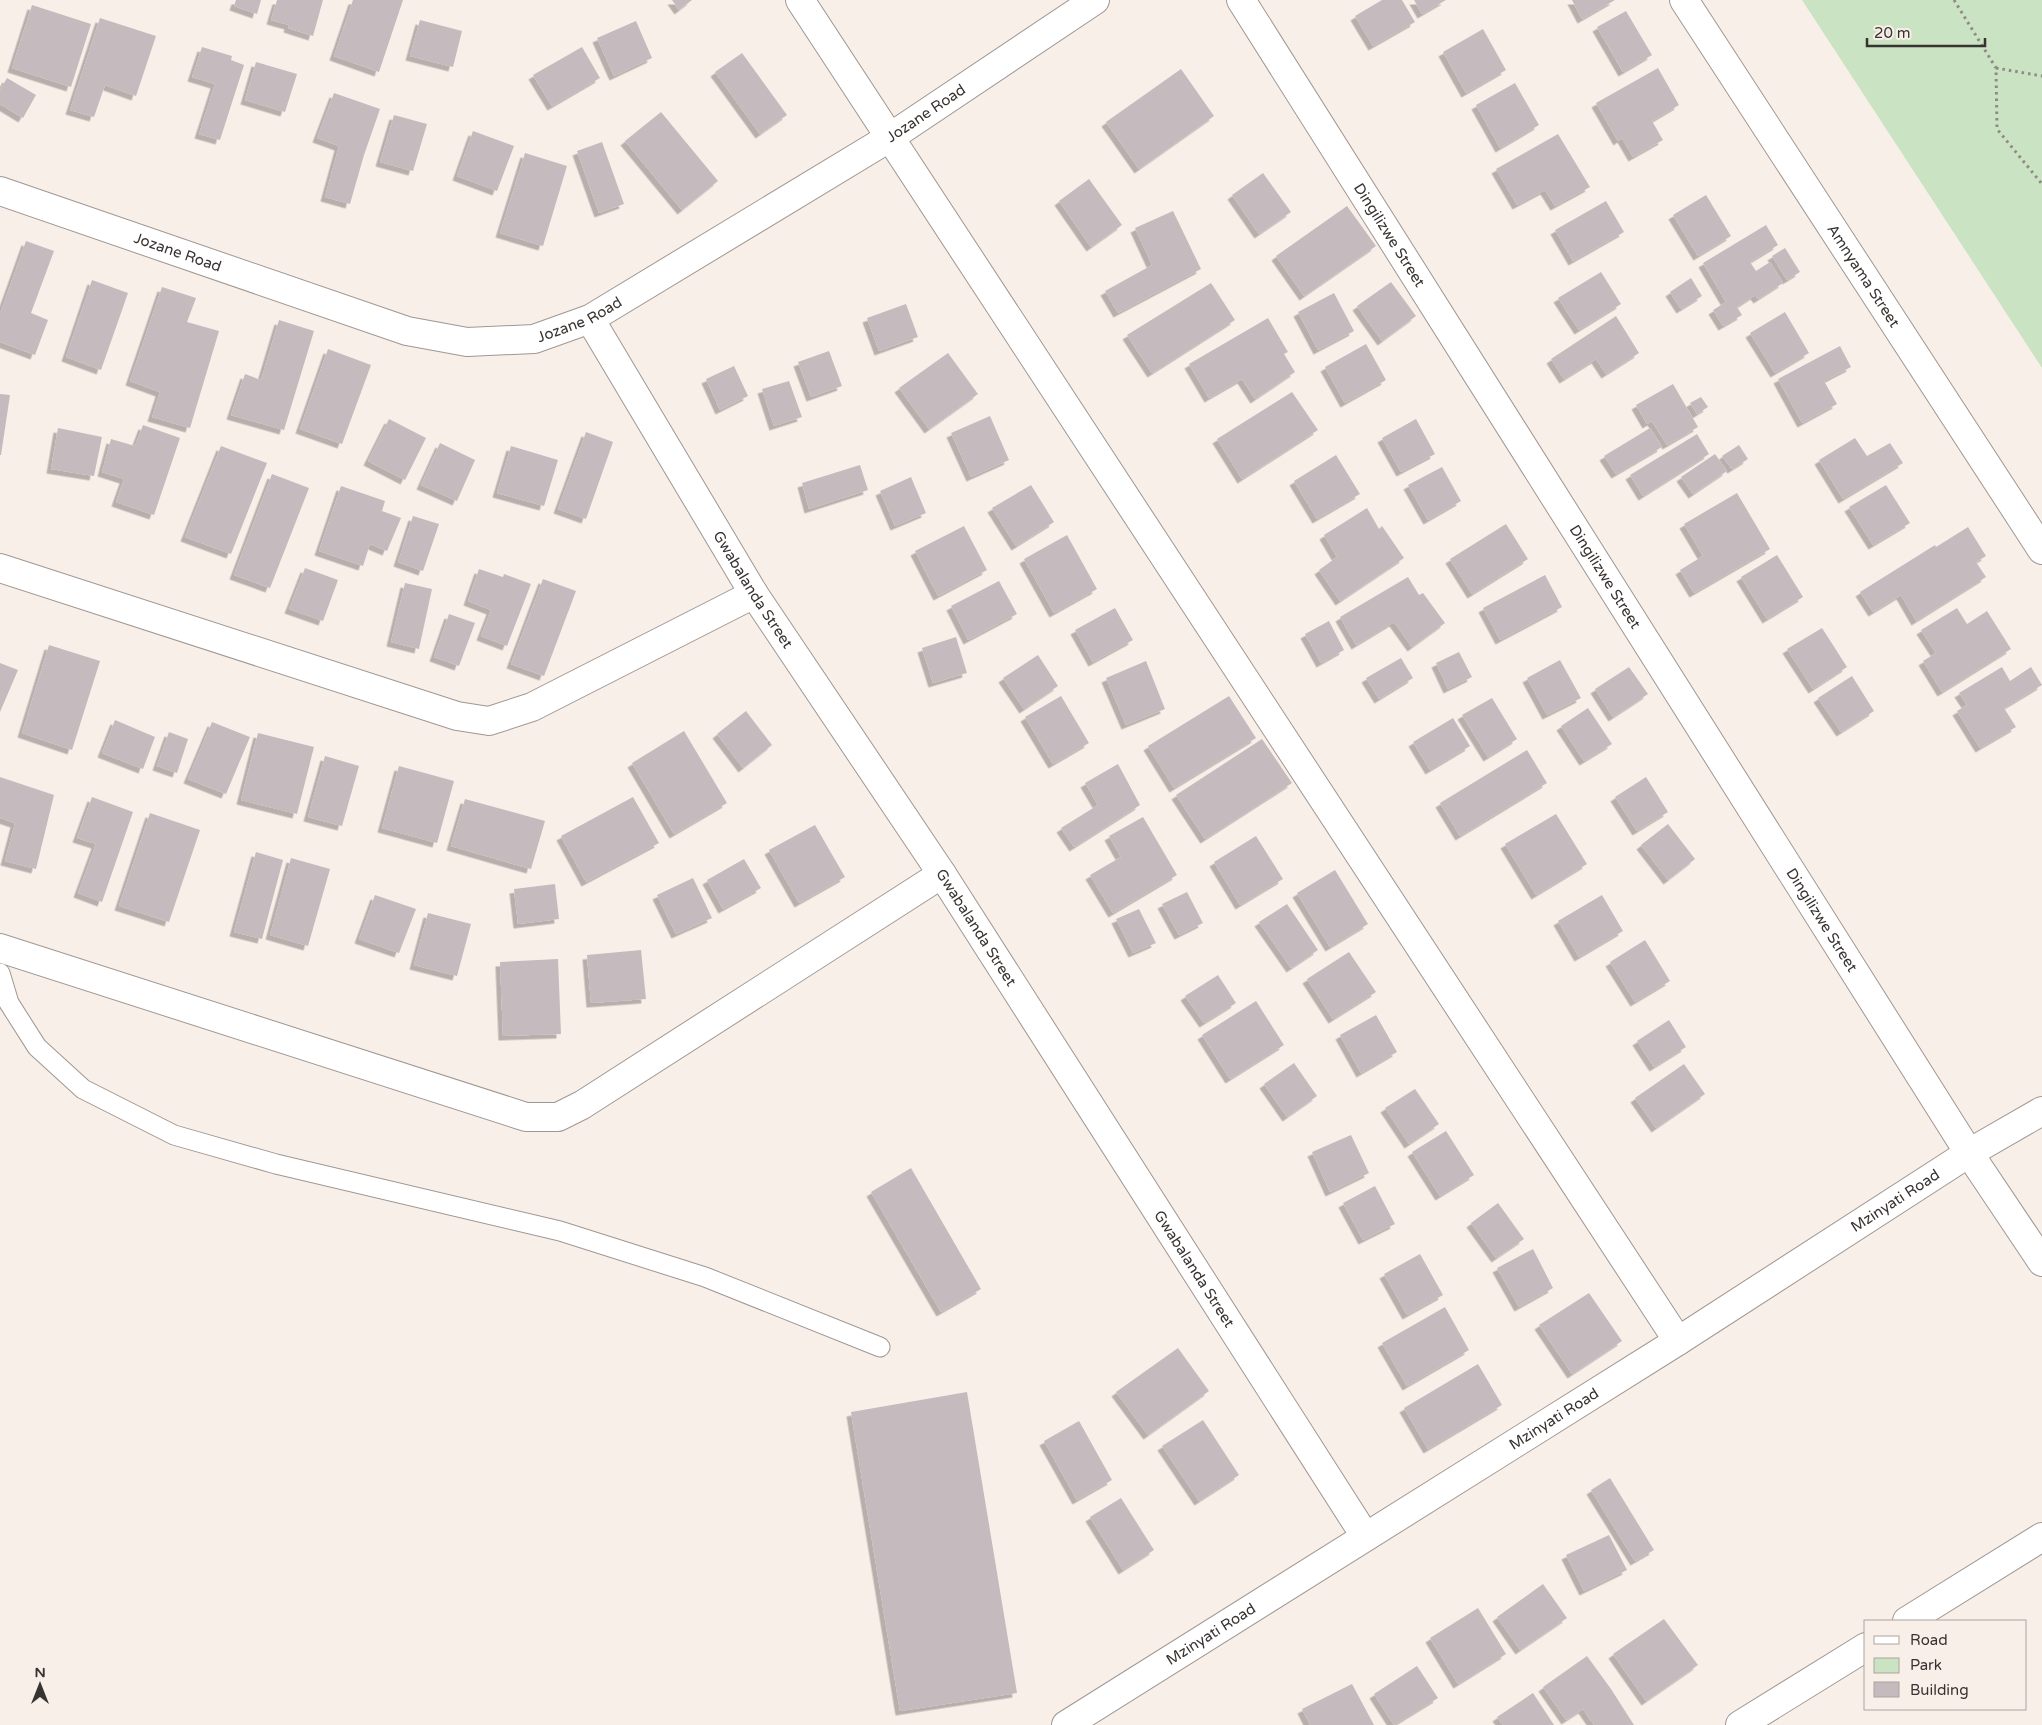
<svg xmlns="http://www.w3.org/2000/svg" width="2042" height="1725" viewBox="0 0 2042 1725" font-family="'Varela Round',sans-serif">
<defs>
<filter id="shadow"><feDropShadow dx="-4.5" dy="4.5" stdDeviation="0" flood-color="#0004"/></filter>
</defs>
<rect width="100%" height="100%" fill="#f9efe9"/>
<polygon fill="#cae3c2" points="1802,0 2042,0 2042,368"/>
<g fill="#c5bbbf" filter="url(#shadow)">
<polygon points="236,0 261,0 257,14 234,6"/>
<polygon points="277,0 323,0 313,36 288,28 289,25 271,20"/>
<polygon points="353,0 403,0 379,72 334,56"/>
<polygon points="672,0 692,0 679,10"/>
<polygon points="1382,0 1402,0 1415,22 1373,46 1355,16"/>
<polygon points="1414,0 1446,0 1422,14"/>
<polygon points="1572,0 1615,0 1582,19"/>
<polygon points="32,5 91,24 71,87 12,68"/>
<polygon points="1626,11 1652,55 1623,72 1597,27"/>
<polygon points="100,18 156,36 136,96 105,85 94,117 70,110"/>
<polygon points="420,20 462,31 453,67 410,56"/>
<polygon points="636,21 652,58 614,76 597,38"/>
<polygon points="1483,29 1506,70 1466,93 1443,52"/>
<polygon points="202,47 232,56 231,60 244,65 220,140 199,134 215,84 192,77"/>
<polygon points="582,47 600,78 552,106 533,75"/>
<polygon points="742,53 787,115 760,134 715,72"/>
<polygon points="256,62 297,74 285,112 245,100"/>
<polygon points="1658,68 1679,105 1652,121 1663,140 1633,157 1622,138 1618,141 1596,103"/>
<polygon points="1181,69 1214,116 1139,169 1106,122"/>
<polygon points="7,78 36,95 23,118 0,104 0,90"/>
<polygon points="1515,83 1539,125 1500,148 1476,105"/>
<polygon points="334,93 380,109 364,155 350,204 325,197 339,146 317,138"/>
<polygon points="661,112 718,181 682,210 625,141"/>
<polygon points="394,115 427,124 413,171 380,162"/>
<polygon points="473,131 514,146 497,191 457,176"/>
<polygon points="1558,134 1590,187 1555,206 1545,190 1517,205 1496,169"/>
<polygon points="602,142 624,204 599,213 577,151"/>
<polygon points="525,153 567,166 543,246 500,233"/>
<polygon points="1263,173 1291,212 1259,234 1232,195"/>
<polygon points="1089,179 1122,225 1091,247 1059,201"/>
<polygon points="1706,195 1731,236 1698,256 1673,215"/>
<polygon points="1606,201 1624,232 1573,261 1555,230"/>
<polygon points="1347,206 1376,246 1304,296 1276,256"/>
<polygon points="1173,211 1201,269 1118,313 1105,291 1152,265 1135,228"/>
<polygon points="1766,225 1778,245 1750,262 1756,271 1770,262 1783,283 1758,299 1755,295 1737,307 1742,315 1723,326 1713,310 1726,302 1703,263"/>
<polygon points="26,241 54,251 31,313 48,320 35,355 0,342 0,314"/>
<polygon points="1785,248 1800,272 1787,280 1772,256"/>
<polygon points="1601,272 1621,304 1579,330 1558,298"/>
<polygon points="1691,278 1702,296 1681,309 1670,292"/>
<polygon points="92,280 128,293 101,370 66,357"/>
<polygon points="1391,282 1416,316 1382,341 1357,306"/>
<polygon points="1211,283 1235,320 1152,373 1127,335"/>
<polygon points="162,287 196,298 187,322 219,331 190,428 152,417 160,392 130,381"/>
<polygon points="1334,293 1354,331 1318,350 1298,312"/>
<polygon points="906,304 918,337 879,351 867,318"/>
<polygon points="1785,312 1809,353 1775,373 1750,333"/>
<polygon points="1616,316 1639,353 1606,374 1596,359 1564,379 1551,359"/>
<polygon points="1268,318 1288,352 1284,354 1295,372 1255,399 1242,379 1209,398 1189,364"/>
<polygon points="279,320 314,331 284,430 231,415 245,374 261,380"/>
<polygon points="1366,344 1386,380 1345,403 1325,367"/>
<polygon points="1840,346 1851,367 1824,381 1837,404 1802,423 1778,379"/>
<polygon points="328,349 371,365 342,444 300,429"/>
<polygon points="829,351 842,386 811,397 798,362"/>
<polygon points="948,353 978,394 929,429 899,388"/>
<polygon points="734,366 748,396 720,410 706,379"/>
<polygon points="789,381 802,417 774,426 762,389"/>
<polygon points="1673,384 1698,427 1667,445 1652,421 1647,424 1636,405"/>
<polygon points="1292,392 1318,430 1242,479 1217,439"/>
<polygon points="0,394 10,395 1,455 0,455"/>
<polygon points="1701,397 1708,407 1697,414 1690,403"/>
<polygon points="990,416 1009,460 971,477 951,433"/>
<polygon points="389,419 426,438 405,480 368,461"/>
<polygon points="1416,419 1435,454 1401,472 1382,438"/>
<polygon points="143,425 180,438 154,515 116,502 124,479 102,472 111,439 135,446"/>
<polygon points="58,428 102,437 94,476 51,469"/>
<polygon points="1650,428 1662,447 1616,474 1604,456"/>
<polygon points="586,432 613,442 586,519 558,509"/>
<polygon points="1697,434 1709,454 1643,496 1630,475"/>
<polygon points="1855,438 1867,456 1890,443 1903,463 1843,499 1819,460"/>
<polygon points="440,443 475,460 457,501 421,485"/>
<polygon points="1739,445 1748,459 1732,469 1722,456"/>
<polygon points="221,446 267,463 231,554 185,537"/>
<polygon points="511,446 558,460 544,506 497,493"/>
<polygon points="1715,454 1727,471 1693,494 1681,477"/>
<polygon points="1336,455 1360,494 1317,519 1294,481"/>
<polygon points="860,465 868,490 809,509 802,483"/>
<polygon points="1442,467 1461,501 1428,520 1408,485"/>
<polygon points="272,474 309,488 270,588 234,575"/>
<polygon points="911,477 926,513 895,526 880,491"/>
<polygon points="1031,485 1054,522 1016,546 992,508"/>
<polygon points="1886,485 1910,523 1873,545 1849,507"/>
<polygon points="341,486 385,501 382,511 401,518 387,551 370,544 363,566 319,551"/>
<polygon points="1737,493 1770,549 1694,593 1680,570 1703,556 1684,524"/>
<polygon points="1367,508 1379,529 1382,526 1404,558 1340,601 1319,570 1337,557 1324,535"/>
<polygon points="413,516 439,524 423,571 398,562"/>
<polygon points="1506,524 1528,559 1472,594 1450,559"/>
<polygon points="964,526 987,570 938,596 915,551"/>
<polygon points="1968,527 1986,556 1976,562 1986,577 1916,621 1901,595 1873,612 1860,592 1935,545 1936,547"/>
<polygon points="1067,535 1097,589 1054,613 1024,559"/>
<polygon points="1777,555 1803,597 1767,619 1741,577"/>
<polygon points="305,568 338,580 323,621 289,609"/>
<polygon points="479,569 503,577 504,574 531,584 507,646 481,636 491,610 468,601"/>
<polygon points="1545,575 1562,607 1500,640 1483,608"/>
<polygon points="1408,577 1419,595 1423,593 1445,623 1412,647 1394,622 1356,645 1340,617"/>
<polygon points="543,579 576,591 544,676 511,664"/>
<polygon points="999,581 1017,614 968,640 951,606"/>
<polygon points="405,583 432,589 419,649 391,642"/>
<polygon points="1115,608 1133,640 1093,662 1075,630"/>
<polygon points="1957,608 1967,624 1987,611 2011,649 1942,692 1923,661 1936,653 1921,630"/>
<polygon points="449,614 475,623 459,666 434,657"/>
<polygon points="1329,621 1344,650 1321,663 1305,634"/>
<polygon points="1822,628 1847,667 1813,689 1787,649"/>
<polygon points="956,637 967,673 933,683 922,648"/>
<polygon points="49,645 100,661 72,750 22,733"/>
<polygon points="1459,652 1472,677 1448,689 1436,663"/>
<polygon points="1038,655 1058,686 1024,709 1003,678"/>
<polygon points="1401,658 1413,678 1379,699 1366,678"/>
<polygon points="1560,660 1581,698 1547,715 1527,678"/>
<polygon points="1146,661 1165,709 1126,725 1106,678"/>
<polygon points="0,663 18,670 0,712"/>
<polygon points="1629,667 1648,694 1613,717 1595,689"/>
<polygon points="2002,667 2010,681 2031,667 2042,685 2004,708 2016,727 1980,748 1957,711 1967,705 1959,693"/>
<polygon points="1852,676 1874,711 1841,732 1818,698"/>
<polygon points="1061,696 1089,743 1053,764 1025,717"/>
<polygon points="1229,696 1256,738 1174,788 1148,746"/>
<polygon points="1492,698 1517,739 1488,757 1462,715"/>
<polygon points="1588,708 1612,744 1584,761 1561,726"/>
<polygon points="746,711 772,745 743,768 717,734"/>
<polygon points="1453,718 1470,746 1430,770 1413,742"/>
<polygon points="115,720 155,737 143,769 102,753"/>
<polygon points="212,722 250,737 226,794 188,779"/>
<polygon points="684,731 727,803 674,834 632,763"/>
<polygon points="169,732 188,739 177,773 157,766"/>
<polygon points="258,733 314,747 297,814 241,800"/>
<polygon points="1262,739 1292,783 1205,839 1176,795"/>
<polygon points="1527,750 1547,783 1460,836 1440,803"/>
<polygon points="325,756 359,766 342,826 308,817"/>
<polygon points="1118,764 1140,805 1074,847 1061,828 1098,805 1085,783"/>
<polygon points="399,766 454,781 437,843 382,828"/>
<polygon points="0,777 54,795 36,869 5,861 15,823 0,818"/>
<polygon points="1646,777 1668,812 1637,831 1615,797"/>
<polygon points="92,797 133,812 102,902 78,893 96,844 77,838"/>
<polygon points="633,797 659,843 586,882 561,836"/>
<polygon points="465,799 545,821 531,869 451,846"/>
<polygon points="150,813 200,830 169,922 119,906"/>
<polygon points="1556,814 1587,864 1536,895 1505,844"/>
<polygon points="1143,817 1177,875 1113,913 1090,875 1121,857 1109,836"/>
<polygon points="1668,824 1695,859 1668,880 1641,845"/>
<polygon points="815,825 845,877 799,903 769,850"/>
<polygon points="1256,836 1283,879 1240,905 1214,862"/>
<polygon points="256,852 283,860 262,939 234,932"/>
<polygon points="291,858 330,869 308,946 270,935"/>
<polygon points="744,859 761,888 723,909 707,880"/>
<polygon points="1335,870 1368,924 1330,947 1297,893"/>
<polygon points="693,878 712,918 676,934 657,895"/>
<polygon points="555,884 559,919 518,924 514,889"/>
<polygon points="1187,892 1203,923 1179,935 1162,904"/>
<polygon points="375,895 416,909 399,953 359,939"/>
<polygon points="1602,895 1623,931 1579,957 1558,921"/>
<polygon points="1287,904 1318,950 1291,968 1259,922"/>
<polygon points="1139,909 1156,943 1133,953 1116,919"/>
<polygon points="428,913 471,924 457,976 414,965"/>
<polygon points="1645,940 1670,981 1635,1002 1610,962"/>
<polygon points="641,950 646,999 591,1003 587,955"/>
<polygon points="1349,952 1376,992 1333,1019 1307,979"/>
<polygon points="558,959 561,1034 503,1036 500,962"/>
<polygon points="1218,975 1236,1003 1204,1023 1185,996"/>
<polygon points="1256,1001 1284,1045 1230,1079 1202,1035"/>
<polygon points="1376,1015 1397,1052 1361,1073 1340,1035"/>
<polygon points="1669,1020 1686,1047 1654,1067 1637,1041"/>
<polygon points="1294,1063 1317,1096 1287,1117 1264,1084"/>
<polygon points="1684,1064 1705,1094 1656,1128 1635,1098"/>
<polygon points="1415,1089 1439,1124 1409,1144 1385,1108"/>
<polygon points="1446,1131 1474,1175 1440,1196 1412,1152"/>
<polygon points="1351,1135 1369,1173 1330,1192 1312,1152"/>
<polygon points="911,1168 981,1289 941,1312 871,1192"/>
<polygon points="1375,1186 1395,1224 1363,1240 1343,1203"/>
<polygon points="1498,1203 1524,1239 1496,1258 1471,1223"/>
<polygon points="1533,1249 1553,1288 1519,1307 1497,1268"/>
<polygon points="1420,1254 1443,1295 1407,1315 1384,1274"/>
<polygon points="1589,1293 1622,1341 1572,1374 1539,1325"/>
<polygon points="1445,1307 1469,1350 1407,1386 1382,1343"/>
<polygon points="1178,1348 1209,1391 1148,1435 1116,1392"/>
<polygon points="1478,1364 1502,1405 1428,1449 1404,1408"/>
<polygon points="967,1392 1017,1693 900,1711 851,1412"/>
<polygon points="1203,1420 1239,1475 1199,1501 1162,1446"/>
<polygon points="1079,1421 1112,1480 1077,1500 1044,1441"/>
<polygon points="1610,1478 1654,1550 1635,1561 1591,1490"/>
<polygon points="1121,1498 1154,1550 1123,1570 1090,1517"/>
<polygon points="1609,1535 1627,1570 1584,1591 1566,1555"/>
<polygon points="1543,1584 1567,1618 1520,1650 1497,1617"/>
<polygon points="1478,1608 1506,1654 1458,1684 1430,1638"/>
<polygon points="1664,1619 1698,1665 1646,1701 1613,1654"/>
<polygon points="1587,1656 1611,1689 1634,1725 1594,1725 1583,1709 1566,1720 1543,1687"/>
<polygon points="1417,1666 1438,1698 1394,1725 1374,1694"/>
<polygon points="1352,1684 1374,1725 1310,1725 1302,1709"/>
<polygon points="1533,1693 1554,1725 1503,1725 1497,1717"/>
</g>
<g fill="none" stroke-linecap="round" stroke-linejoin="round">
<defs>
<polyline id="service" points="0,973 9,1003 37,1047 83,1089 174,1135 276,1164 560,1231 705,1277 880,1347"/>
<g id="minor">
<polyline points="800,0 1678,1341"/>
<path id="s1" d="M1241,0L1969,1153L2042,1262"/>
<path id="s2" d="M0,191L407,331L467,342L534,339L590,319L889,138L1095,0"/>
<path id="s3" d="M590,319L754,594L942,874L1365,1536"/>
<polyline points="0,568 457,716 489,721 532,707 754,594"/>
<polyline points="0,948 526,1117 558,1117 582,1105 942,874"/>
<polyline points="1907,1621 2042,1537"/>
<path id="s4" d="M1066,1725L1678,1341L1969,1153L2042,1111"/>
<polyline points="1740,1725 1866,1647"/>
</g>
<g id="tertiary">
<path id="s5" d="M1684,0L2042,550"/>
</g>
</defs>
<use href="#service" stroke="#a09792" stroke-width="21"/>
<use href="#minor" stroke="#a09792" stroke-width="30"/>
<use href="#tertiary" stroke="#a09792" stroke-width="30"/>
<g stroke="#908986" stroke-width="3" stroke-dasharray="2.5 4" stroke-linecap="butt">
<polyline points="1954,0 1996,68 1997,129 2042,184"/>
<polyline points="1996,68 2042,76"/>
</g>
<use href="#service" stroke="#fff" stroke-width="19"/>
<use href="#minor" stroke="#fff" stroke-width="28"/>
<use href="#tertiary" stroke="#fff" stroke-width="28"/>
</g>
<g text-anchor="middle" stroke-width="5" stroke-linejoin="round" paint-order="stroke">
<g font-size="15" fill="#373331" stroke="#f9efe9">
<text dy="5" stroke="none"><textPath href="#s2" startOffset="1012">Jozane Road</textPath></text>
<text dy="5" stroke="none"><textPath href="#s1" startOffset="278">Dingilizwe Street</textPath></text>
<text dy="5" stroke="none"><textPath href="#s2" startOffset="188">Jozane Road</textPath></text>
<text dy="5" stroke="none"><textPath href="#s5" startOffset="329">Amnyama Street</textPath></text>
<text dy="5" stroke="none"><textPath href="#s2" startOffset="608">Jozane Road</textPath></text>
<text dy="5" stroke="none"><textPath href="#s1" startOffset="682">Dingilizwe Street</textPath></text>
<text dy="5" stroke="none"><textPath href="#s3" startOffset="316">Gwabalanda Street</textPath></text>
<text dy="5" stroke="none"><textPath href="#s1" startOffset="1088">Dingilizwe Street</textPath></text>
<text dy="5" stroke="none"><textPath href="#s3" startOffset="721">Gwabalanda Street</textPath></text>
<text dy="5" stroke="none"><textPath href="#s4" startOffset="981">Mzinyati Road</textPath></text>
<text dy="5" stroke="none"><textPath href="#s3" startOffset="1126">Gwabalanda Street</textPath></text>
<text dy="5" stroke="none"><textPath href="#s4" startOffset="576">Mzinyati Road</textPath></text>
<text dy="5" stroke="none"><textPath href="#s4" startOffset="171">Mzinyati Road</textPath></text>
</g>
</g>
<rect x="1864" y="1620" width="162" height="90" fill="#f9efe9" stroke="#aba49f"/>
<rect x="1874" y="1636" width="25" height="8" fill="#ffffff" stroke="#aba49f"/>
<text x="1910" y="1645" font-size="15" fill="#373331">Road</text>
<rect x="1874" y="1658" width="25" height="15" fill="#cae3c2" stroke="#aba49f"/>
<text x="1910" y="1670" font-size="15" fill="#373331">Park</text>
<rect x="1874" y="1682" width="25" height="15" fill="#c5bbbf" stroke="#aba49f"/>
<text x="1910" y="1695" font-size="15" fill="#373331">Building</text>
<g transform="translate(40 1685)" stroke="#f9efe9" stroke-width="4" paint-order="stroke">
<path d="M0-4L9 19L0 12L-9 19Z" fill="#373331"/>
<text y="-8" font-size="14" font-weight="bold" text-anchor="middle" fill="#373331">N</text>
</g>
<path d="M1867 38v8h118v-8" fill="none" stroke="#373331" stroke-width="2.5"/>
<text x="1874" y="38" font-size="15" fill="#373331" stroke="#f9efe9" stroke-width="4" paint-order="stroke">20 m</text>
</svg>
